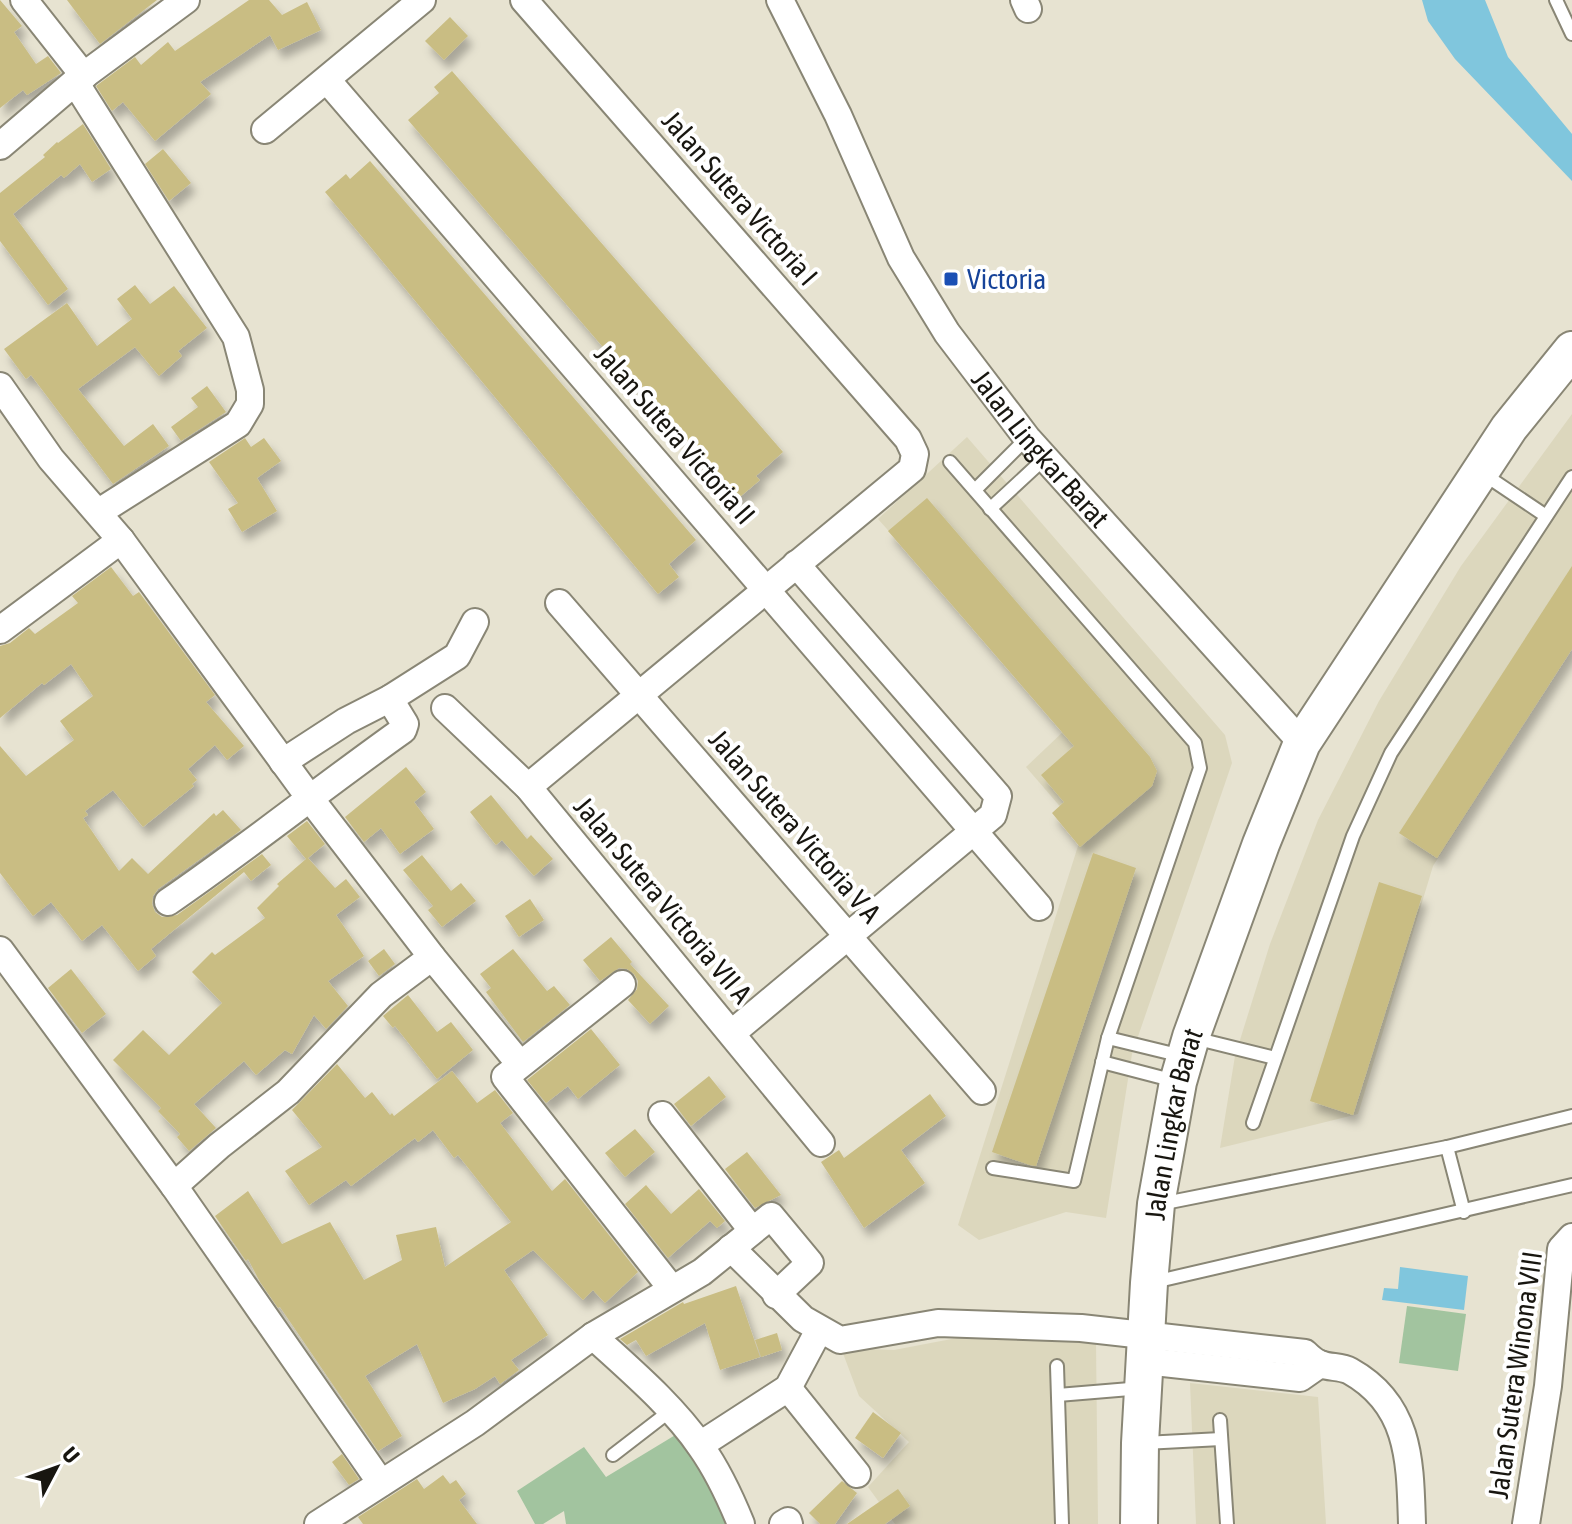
<svg xmlns="http://www.w3.org/2000/svg" width="1572" height="1524" viewBox="0 0 1572 1524" font-family="'Asap Condensed',sans-serif">
<defs>
<filter id="shadow"><feDropShadow dx="5" dy="9" stdDeviation="4" flood-color="#0004"/></filter>
</defs>
<rect width="100%" height="100%" fill="#e7e3d1"/>
<g fill="#dcd7bd">
<polygon points="1572,414 1572,649 1433,866 1358,1114 1220,1148 1235,1056 1270,944 1318,820 1379,701 1461,566"/>
<polygon points="967,437 1225,735 1232,763 1132,1054 1106,1218 1066,1212 979,1240 958,1225 1084,827 1076,825 1026,767 1066,729 878,519"/>
<polygon points="962,1337 1096,1343 1098,1524 895,1524 868,1487 909,1442 859,1396 841,1348 894,1350"/>
<polygon points="1190,1383 1318,1397 1326,1524 1196,1524"/>
</g>
<g fill="#a2c49f">
<polygon points="1407,1306 1466,1314 1458,1371 1399,1363"/>
<polygon points="677,1434 705,1469 727,1524 566,1524 564,1511 543,1524 535,1524 517,1491 584,1447 606,1477"/>
</g>
<g fill="#80c6dd">
<polygon points="1422,0 1485,0 1508,57 1572,134 1572,181 1455,59 1428,21"/>
<polygon points="1400,1267 1468,1276 1464,1310 1382,1300 1384,1288 1398,1289"/>
</g>
<g fill="#c9bd83" filter="url(#shadow)">
<polygon points="0,0 22,26 14,32 36,64 48,56 61,73 27,95 23,90 0,108"/>
<polygon points="67,0 157,0 100,44"/>
<polygon points="249,0 269,0 282,15 307,2 321,30 278,50 270,35 200,82 211,94 155,141 123,102 112,111 96,86 135,57 141,65 168,42 175,51"/>
<polygon points="450,17 468,36 444,60 425,41"/>
<polygon points="452,71 783,452 756,476 760,480 735,501 408,120 439,93 434,87"/>
<polygon points="83,124 111,169 92,182 80,164 64,178 61,175 13,214 68,289 48,305 0,241 0,193 45,157 43,155 57,142 58,143"/>
<polygon points="163,149 191,183 169,201 145,164"/>
<polygon points="370,161 696,540 669,564 679,577 658,594 325,192 346,174 350,179"/>
<polygon points="135,285 150,304 174,286 207,328 178,351 182,356 159,376 135,347 78,389 124,446 153,424 169,446 113,484 31,375 26,379 4,349 67,303 97,346 132,319 117,299"/>
<polygon points="207,386 226,412 181,441 171,427 198,407 191,398"/>
<polygon points="245,438 251,447 264,438 281,461 257,478 277,511 242,532 228,509 238,503 209,462"/>
<polygon points="927,498 1150,757 1157,771 1152,786 1080,847 1052,813 1064,802 1041,775 1074,746 888,531"/>
<polygon points="1572,566 1572,649 1437,858 1399,833"/>
<polygon points="111,567 133,596 139,592 215,695 206,702 244,746 227,760 215,745 188,769 197,780 192,784 194,786 143,827 113,790 85,811 88,815 83,818 119,871 132,858 148,874 214,813 216,816 223,810 241,830 158,889 153,896 152,904 155,912 162,917 177,915 262,854 271,865 251,881 244,872 151,949 156,956 138,971 102,925 82,941 51,902 33,916 0,873 0,746 26,776 74,740 60,721 93,696 71,664 44,685 42,683 0,718 0,646 10,643 29,628 35,634 78,603 72,596"/>
<polygon points="406,767 426,792 414,802 434,829 400,854 381,828 364,842 345,817"/>
<polygon points="491,795 527,839 531,835 553,859 534,876 502,840 496,845 470,812"/>
<polygon points="307,821 325,844 308,858 335,888 346,879 360,897 336,915 364,956 328,981 348,1006 326,1029 314,1015 292,1054 285,1050 256,1075 244,1061 194,1104 216,1128 189,1151 177,1137 180,1134 158,1111 161,1108 113,1060 143,1030 169,1055 222,1003 192,972 212,952 215,955 265,918 257,908 279,886 277,884 306,859 287,836"/>
<polygon points="1093,853 1136,868 1036,1166 1030,1165 992,1152"/>
<polygon points="422,855 451,891 461,883 476,901 442,927 428,910 433,906 403,870"/>
<polygon points="1379,882 1422,896 1353,1115 1310,1101"/>
<polygon points="530,899 544,920 519,937 505,916"/>
<polygon points="611,937 632,962 630,964 669,1006 650,1024 628,1000 637,989 638,981 634,974 627,969 619,968 600,981 583,960"/>
<polygon points="384,949 395,964 379,976 368,961"/>
<polygon points="513,949 547,991 554,986 570,1005 523,1042 486,992 491,988 480,974"/>
<polygon points="71,969 106,1014 82,1033 48,988"/>
<polygon points="408,995 437,1032 451,1022 473,1050 437,1079 395,1026 393,1028 383,1016"/>
<polygon points="591,1029 620,1065 578,1099 568,1086 546,1103 527,1080"/>
<polygon points="337,1064 365,1098 372,1092 390,1115 392,1113 394,1116 452,1071 477,1103 495,1090 513,1113 500,1123 552,1191 565,1179 638,1272 605,1303 593,1290 583,1300 533,1250 504,1270 548,1335 511,1360 519,1370 500,1384 495,1376 475,1389 443,1403 417,1344 365,1376 402,1436 378,1451 280,1307 278,1308 260,1282 248,1259 246,1261 215,1216 248,1191 282,1244 330,1222 364,1280 402,1260 396,1235 436,1227 445,1267 511,1222 458,1155 454,1158 433,1130 418,1142 415,1138 351,1186 346,1180 309,1205 285,1171 322,1147 292,1110"/>
<polygon points="709,1076 726,1097 691,1126 674,1104"/>
<polygon points="930,1094 946,1116 901,1150 925,1183 864,1228 821,1162 839,1150 844,1158"/>
<polygon points="635,1129 655,1152 625,1177 605,1153"/>
<polygon points="747,1152 781,1195 755,1208 725,1169"/>
<polygon points="646,1185 671,1214 699,1189 725,1221 717,1228 710,1221 668,1258 625,1204"/>
<polygon points="736,1286 760,1357 720,1370 705,1323 646,1356 636,1340 627,1345 620,1339 683,1302 684,1304"/>
<polygon points="777,1333 782,1350 761,1357 755,1340"/>
<polygon points="873,1412 901,1433 883,1458 855,1438"/>
<polygon points="342,1454 359,1479 349,1485 332,1462"/>
<polygon points="443,1475 450,1484 456,1480 466,1494 459,1500 477,1524 363,1524 358,1517 417,1479 424,1489"/>
<polygon points="842,1481 857,1493 835,1524 820,1524 809,1513"/>
<polygon points="898,1489 910,1506 885,1524 847,1524"/>
</g>
<g fill="none" stroke-linecap="round" stroke-linejoin="round">
<defs>
<g id="lane">
<polyline points="1556,0 1572,34"/>
<polyline points="950,462 1195,743 1200,768 1108,1038 1074,1181 993,1168"/>
<polyline points="1482,473 1546,516"/>
<polyline points="975,490 1027,438"/>
<polyline points="990,509 1045,458"/>
<polyline points="1108,1038 1182,1056"/>
<polyline points="1194,1038 1275,1058"/>
<polyline points="1102,1062 1175,1081"/>
<polyline points="1253,1123 1353,836 1391,753 1572,477"/>
<polyline points="1447,1147 1464,1212"/>
<polyline points="1160,1204 1447,1147 1572,1116"/>
<polyline points="1154,1282 1572,1185"/>
<polyline points="1057,1366 1062,1524"/>
<polyline points="1058,1395 1142,1388"/>
<polyline points="1220,1420 1227,1524"/>
<polyline points="1144,1443 1221,1439"/>
<polyline points="613,1455 670,1411"/>
</g>
<g id="street">
<polyline points="24,0 84,76"/>
<polyline points="524,0 908,439 915,454 912,469 528,787"/>
<path id="s1" d="M780,0L838,115L901,258L947,333L1027,438L1302,743"/>
<polyline points="1024,0 1028,9"/>
<polyline points="327,80 1039,907"/>
<polyline points="75,82 236,337 250,390 250,404 238,424 99,512"/>
<polyline points="265,130 422,0"/>
<polyline points="0,146 75,82 186,0"/>
<polyline points="0,386 51,459 121,540 309,797 432,957 519,1063"/>
<polyline points="559,603 982,1091"/>
<polyline points="0,630 121,540"/>
<polyline points="445,708 528,787 821,1143"/>
<polyline points="283,762 346,721 391,698"/>
<path d="M168,902C248,847 324,786 403,730L405,724L391,701V698L457,656L475,622"/>
<polyline points="0,950 174,1186 381,1483"/>
<polyline points="622,984 505,1077 672,1289"/>
<polyline points="732,1033 993,815 998,796 796,564"/>
<polyline points="662,1115 752,1230"/>
<polyline points="174,1186 219,1146 288,1092 381,995 432,957"/>
<path d="M731,1248L803,1319L840,1340L938,1323L1081,1328L1305,1353C1309,1357 1315,1362 1320,1364C1330,1368 1341,1366 1350,1371C1411,1405 1410,1463 1412,1524"/>
<path d="M593,1336C630,1370 672,1405 701,1447C718,1471 730,1497 741,1524"/>
<polyline points="1145,1361 1300,1378 1320,1364"/>
<polyline points="788,1388 857,1474"/>
<polyline points="700,1445 788,1388 819,1330"/>
<polyline points="318,1524 475,1423 593,1336 702,1272 771,1216 810,1263 776,1295"/>
<polyline points="783,1524 788,1521 789,1524"/>
<polyline points="1526,1524 1548,1386 1561,1249 1572,1237"/>
</g>
<g id="secondary">
<path id="s2" d="M1139,1524L1140,1443L1149,1283L1156,1204L1178,1082L1191,1037L1261,844L1302,743L1509,428L1572,350"/>
</g>
</defs>
<use href="#lane" stroke="#898675" stroke-width="16"/>
<use href="#street" stroke="#898675" stroke-width="30"/>
<use href="#secondary" stroke="#898675" stroke-width="40"/>
<use href="#lane" stroke="#fff" stroke-width="12"/>
<use href="#street" stroke="#fff" stroke-width="26"/>
<use href="#secondary" stroke="#fff" stroke-width="36"/>
</g>
<rect fill="#1a4fb4" stroke="#fff" stroke-width="3" x="943" y="271" width="16" height="16" rx="4"/>
<g text-anchor="middle" stroke-width="8" stroke-linejoin="round" paint-order="stroke">
<g font-size="28" fill="#181610" stroke="#fff">
<text transform="translate(740 198) rotate(49)" y="10">Jalan Sutera Victoria I</text>
<text transform="translate(675 434) rotate(49)" y="10">Jalan Sutera Victoria II</text>
<text dy="10" stroke="none"><textPath href="#s1" startOffset="522">Jalan Lingkar Barat</textPath></text>
<text transform="translate(795 826) rotate(49)" y="10">Jalan Sutera Victoria V A</text>
<text transform="translate(663 900) rotate(50)" y="10">Jalan Sutera Victoria VII A</text>
<text dy="10" stroke="none"><textPath href="#s2" startOffset="402">Jalan Lingkar Barat</textPath></text>
<text transform="translate(1515 1375) rotate(-82)" y="10">Jalan Sutera Winona VIII</text>
</g>
<g font-size="28" fill="#164399" stroke="#fff" text-anchor="start">
<text x="967" y="289">Victoria</text>
</g>
</g>
<g transform="translate(56 1468) rotate(49)" stroke="#ffffff" stroke-width="6" paint-order="stroke">
<path d="M0-6L14 30L0 20L-14 30Z" fill="#181610"/>
<text y="-12" font-size="22" font-weight="bold" text-anchor="middle" fill="#181610">U</text>
</g>
</svg>
